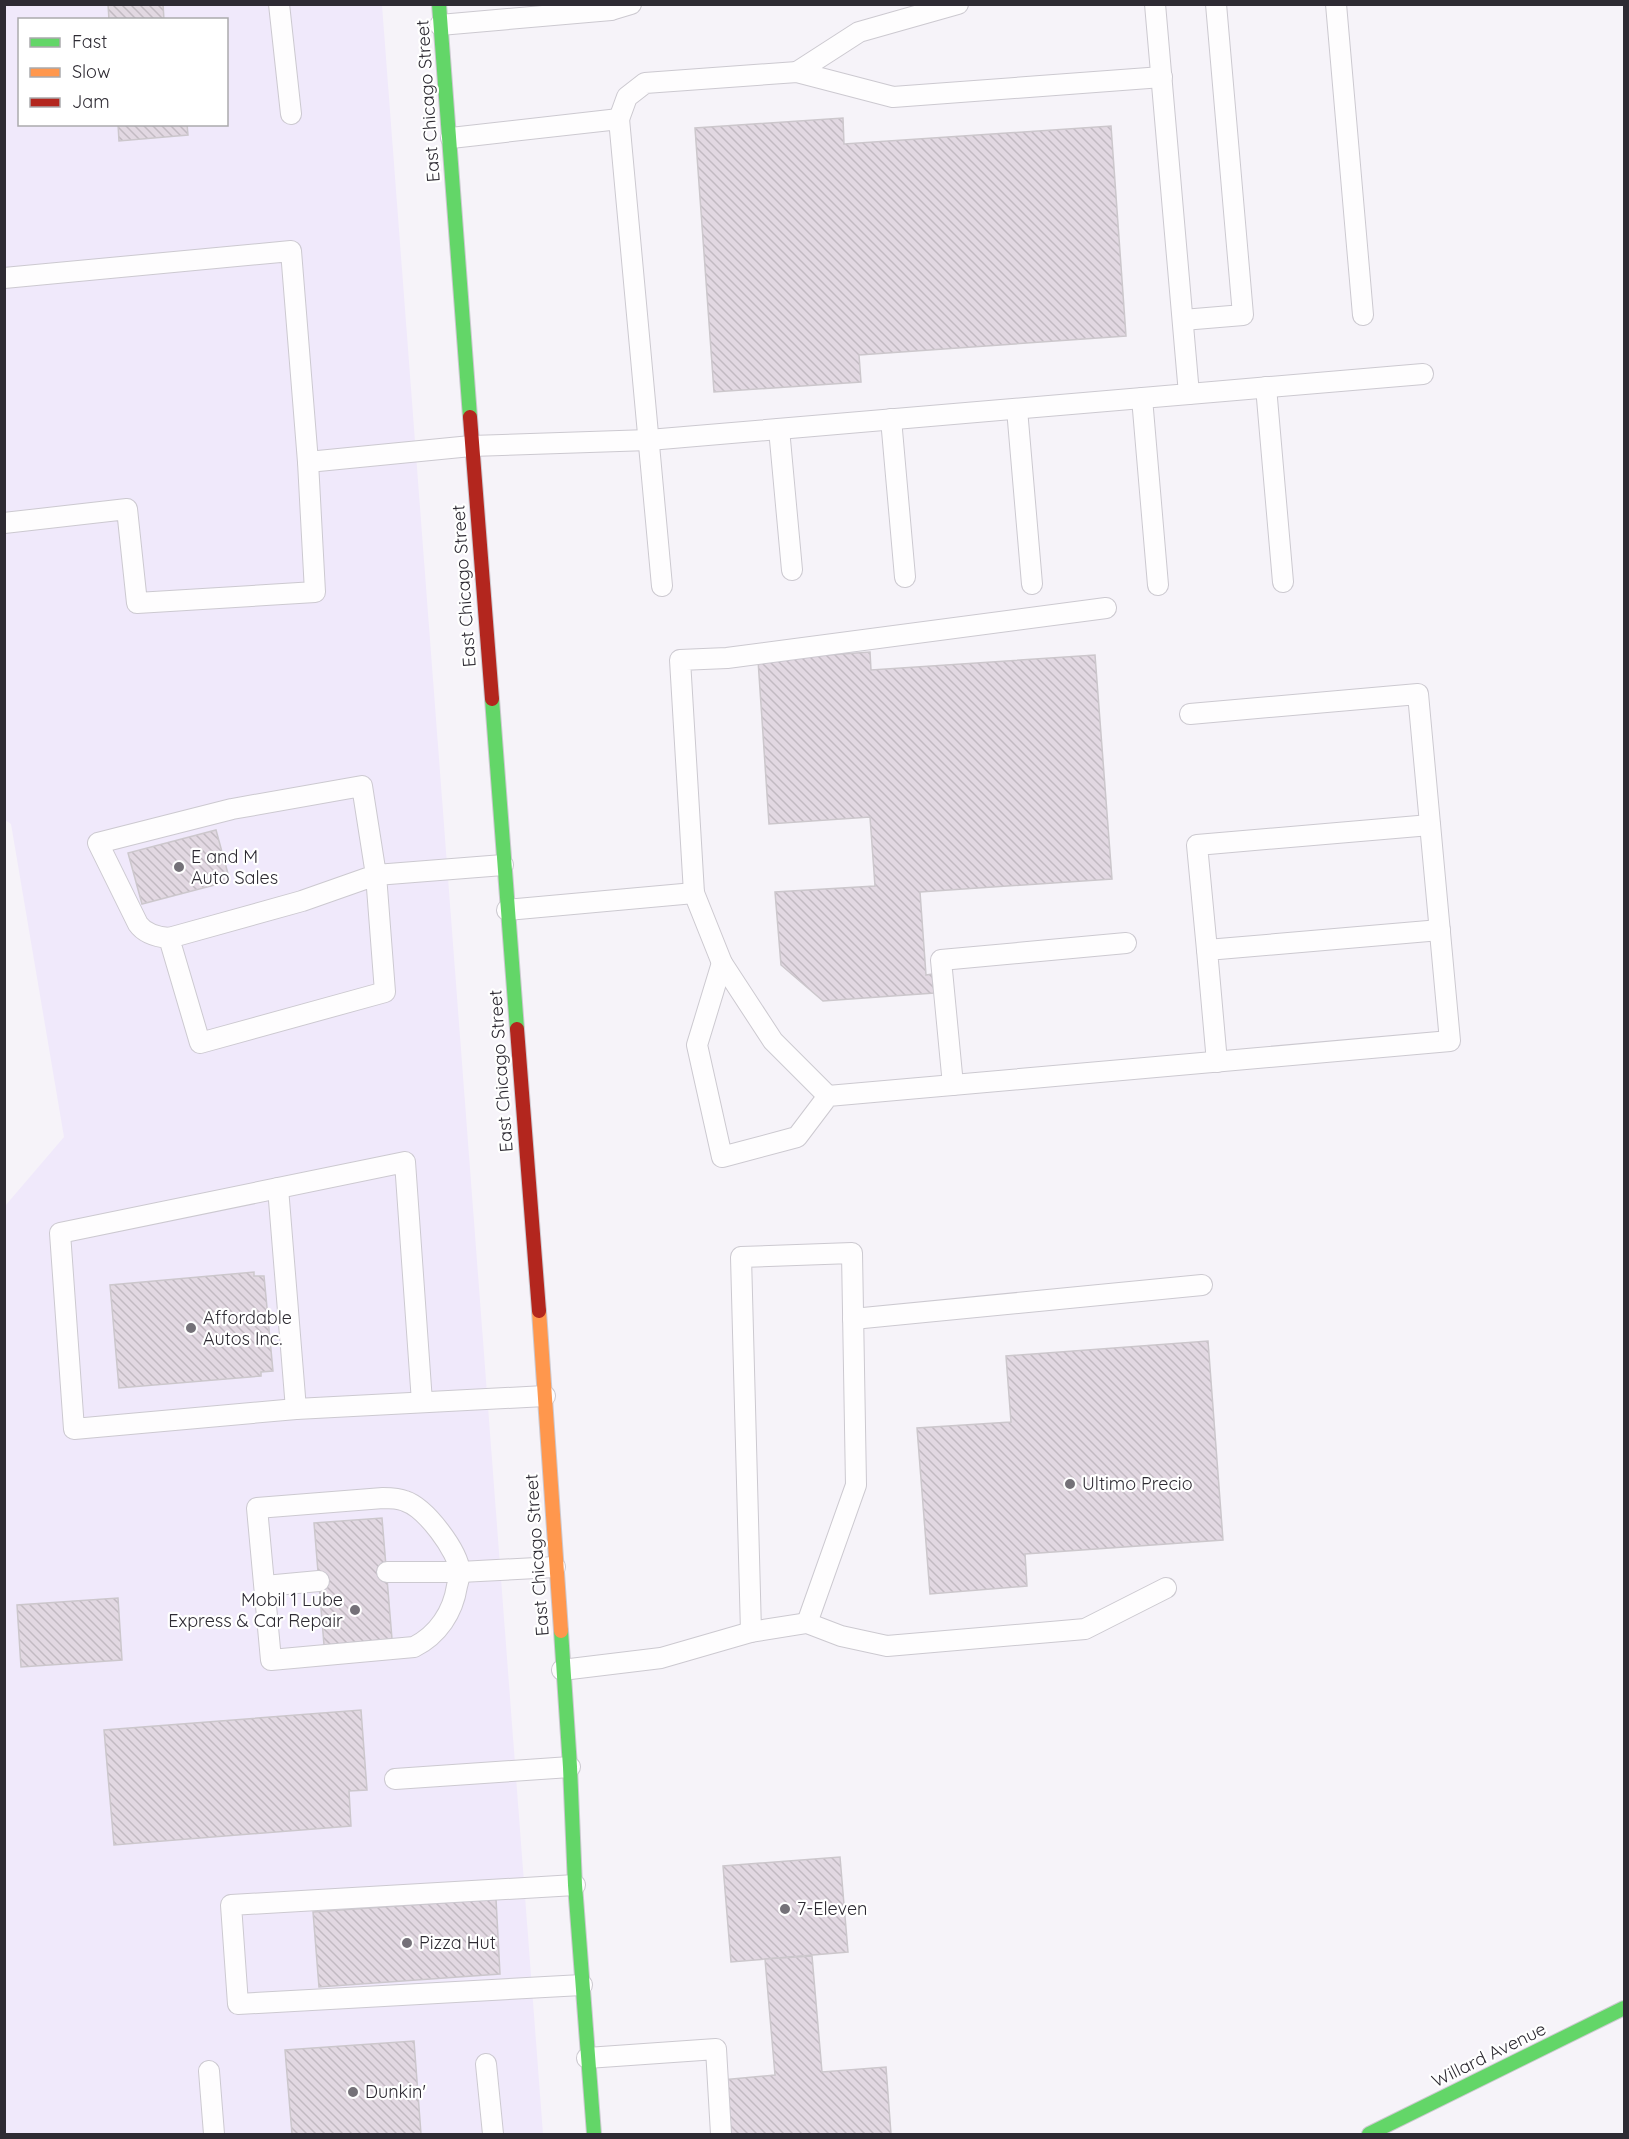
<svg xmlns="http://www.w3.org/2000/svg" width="1629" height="2139" viewBox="0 0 1629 2139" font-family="Quicksand,sans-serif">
<defs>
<pattern id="building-back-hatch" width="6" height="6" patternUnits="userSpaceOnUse" patternTransform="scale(1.5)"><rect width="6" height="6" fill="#e2d8e2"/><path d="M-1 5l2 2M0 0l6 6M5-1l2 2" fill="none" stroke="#c2bac2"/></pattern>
</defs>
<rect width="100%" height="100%" fill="#f6f3f9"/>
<path fill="#f0e9fb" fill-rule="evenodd" d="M5,5H382L543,2134H5V1206L64,1137L11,824L5,820ZM20,20H226V124H20Z"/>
<g fill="url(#building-back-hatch)" stroke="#ccc7cc" stroke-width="1.5">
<polygon points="108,4 163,4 164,20 109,20"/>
<polygon points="843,118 844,144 1111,126 1126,336 859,355 861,382 714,392 695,128"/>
<polygon points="118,124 187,124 188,135 119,141"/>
<polygon points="870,652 871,670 1095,655 1112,879 920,892 926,975 932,974 934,993 823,1001 781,965 775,892 875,886 870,817 769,824 758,660"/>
<polygon points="216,830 230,881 142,904 128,853"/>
<polygon points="254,1272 254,1276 264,1276 273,1371 261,1372 261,1376 119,1388 110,1285"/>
<polygon points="1208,1341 1223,1540 1025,1554 1027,1586 930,1594 917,1428 1011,1422 1006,1356"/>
<polygon points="382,1518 392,1639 324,1645 314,1523"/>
<polygon points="118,1598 122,1660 21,1667 17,1605"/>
<polygon points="361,1710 367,1790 349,1791 351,1826 114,1845 104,1730"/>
<polygon points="840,1857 848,1952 731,1962 723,1866"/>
<polygon points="496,1899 500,1974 319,1987 313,1912"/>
<polygon points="812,1956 822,2072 886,2067 891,2134 715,2134 711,2081 775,2075 765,1959"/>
<polygon points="414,2041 421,2134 292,2134 285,2050"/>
</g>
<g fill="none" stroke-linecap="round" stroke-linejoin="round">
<defs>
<g id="lane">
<polyline points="279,4 291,114"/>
<polyline points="1336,4 1363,315"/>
<polyline points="611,10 631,4"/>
<polyline points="440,25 611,10 611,4"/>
<polyline points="797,72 859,32 958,4"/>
<polyline points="619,119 627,97 645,83 797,72 893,97 1162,77"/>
<polyline points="451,138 619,119 662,586"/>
<polyline points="4,278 291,251 308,462 471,446 649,440 1189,394 1155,4"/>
<polyline points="1183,320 1243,315 1216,4"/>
<polyline points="1266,387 1283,582"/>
<polyline points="1189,394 1423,374"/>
<polyline points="1142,398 1158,585"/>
<polyline points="1017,409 1032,584"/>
<polyline points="891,419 905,577"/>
<polyline points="779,429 792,570"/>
<polyline points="4,523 127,509 137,603 315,592 308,462"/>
<polyline points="694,893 680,660 727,658 1106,608"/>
<polyline points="507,910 694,893 722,963 773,1041 828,1096"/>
<path d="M169,938L200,1043L385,992L376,875L302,901L169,938C158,937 145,934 138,924L98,843L232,809L362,786L376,875L503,865"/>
<polyline points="1207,950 1197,845 1430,825"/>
<polyline points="722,963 697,1045 722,1157 797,1137 828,1096 1450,1041 1418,694 1190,714"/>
<polyline points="1217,1062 1207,950 1440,930"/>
<polyline points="953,1085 941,960 1126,943"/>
<polyline points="278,1188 296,1409"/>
<polyline points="853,1319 1202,1285"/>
<polyline points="422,1402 405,1162 60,1233 74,1429 296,1409 545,1396"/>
<path d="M383,1498C390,1498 398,1498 405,1501C426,1508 458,1551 460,1572C460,1576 458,1582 457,1586C453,1612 438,1635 414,1647L271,1660L257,1508Z"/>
<polyline points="387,1572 460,1572 555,1567"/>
<polyline points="265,1586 319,1581"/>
<polyline points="751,1632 741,1257 852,1253 856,1485 807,1623"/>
<polyline points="562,1670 661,1658 751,1632 807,1623 841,1636 887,1646 1085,1629 1166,1588"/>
<polyline points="395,1779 570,1767"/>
<polyline points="575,1885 231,1905 238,2004 582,1985"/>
<polyline points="587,2058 716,2049 721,2134"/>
<polyline points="486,2064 493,2134"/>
<polyline points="209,2071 214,2134"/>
</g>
<g id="fast">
<polyline points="439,4 470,417"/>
<polyline points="492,699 517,1029"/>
<polyline points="561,1631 570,1767 575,1885 594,2134"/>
<polyline points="1369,2134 1624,2008"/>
</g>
<polyline id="slow" points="539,1311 561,1631"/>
<g id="jam">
<polyline points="470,417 492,699"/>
<polyline points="517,1029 539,1311"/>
</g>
</defs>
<use href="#lane" stroke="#ccc9d0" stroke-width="22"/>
<use href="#fast" stroke="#ccc9d0" stroke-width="16"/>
<use href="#slow" stroke="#ccc9d0" stroke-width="16"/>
<use href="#jam" stroke="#ccc9d0" stroke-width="16"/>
<use href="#lane" stroke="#fefdfe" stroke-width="20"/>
<use href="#fast" stroke="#63d668" stroke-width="14"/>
<use href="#slow" stroke="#ff974d" stroke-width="14"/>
<use href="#jam" stroke="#b3261e" stroke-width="14"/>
</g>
<g fill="#747178" stroke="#fff" stroke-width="2">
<circle cx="179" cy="867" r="6"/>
<circle cx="191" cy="1328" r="6"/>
<circle cx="1070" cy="1484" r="6"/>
<circle cx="355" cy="1610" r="6"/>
<circle cx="785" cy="1909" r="6"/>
<circle cx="407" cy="1943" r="6"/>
<circle cx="353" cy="2092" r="6"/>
</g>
<g text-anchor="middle" stroke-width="4.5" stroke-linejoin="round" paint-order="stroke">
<g font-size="18" fill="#2e2b33" stroke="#fff">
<text transform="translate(428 101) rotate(-94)" y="6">East Chicago Street</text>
<text transform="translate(464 586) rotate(-94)" y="6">East Chicago Street</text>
<text transform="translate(501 1071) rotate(-94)" y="6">East Chicago Street</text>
<text transform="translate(537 1555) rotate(-94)" y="6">East Chicago Street</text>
<text transform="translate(1489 2055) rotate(-26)" y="6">Willard Avenue</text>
</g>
<g font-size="18" fill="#2e2b33" stroke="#fff" text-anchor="start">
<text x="191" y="863">E and M<tspan x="191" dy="21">Auto Sales</tspan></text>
<text x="203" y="1324">Affordable<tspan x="203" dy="21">Autos Inc.</tspan></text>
<text x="1082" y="1490">Ultimo Precio</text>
<text x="343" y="1606" text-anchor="end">Mobil 1 Lube<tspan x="343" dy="21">Express &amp; Car Repair</tspan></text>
<text x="797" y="1915">7-Eleven</text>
<text x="419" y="1949">Pizza Hut</text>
<text x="365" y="2098">Dunkin'</text>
</g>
</g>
<rect width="1629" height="2139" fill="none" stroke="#2e2b33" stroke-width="12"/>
<rect x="18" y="18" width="210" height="108" fill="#ffffff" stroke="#abaaad" stroke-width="1.5"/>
<rect x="30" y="38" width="30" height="9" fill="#63d668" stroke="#abaaad" stroke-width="1.5"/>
<text x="72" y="48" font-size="18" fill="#2e2b33">Fast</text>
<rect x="30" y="68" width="30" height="9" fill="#ff974d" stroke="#abaaad" stroke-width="1.5"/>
<text x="72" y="78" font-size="18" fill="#2e2b33">Slow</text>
<rect x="30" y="98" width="30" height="9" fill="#b3261e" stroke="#abaaad" stroke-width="1.5"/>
<text x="72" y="108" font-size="18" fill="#2e2b33">Jam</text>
</svg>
